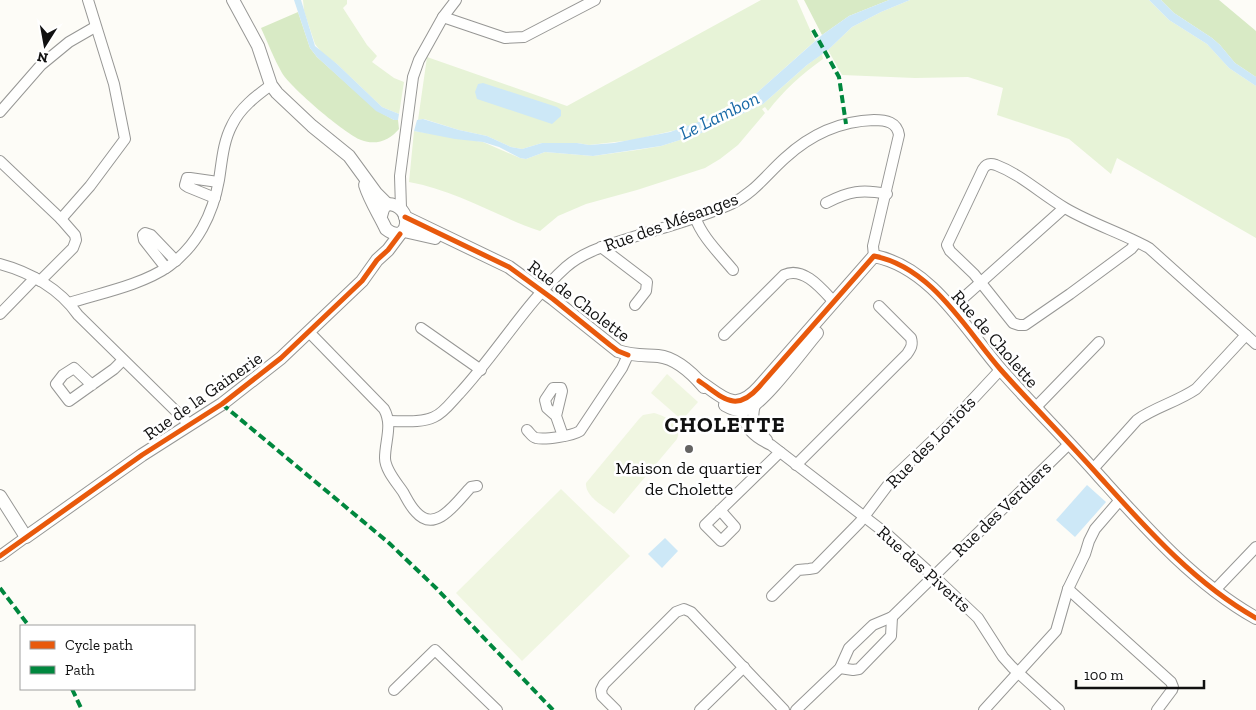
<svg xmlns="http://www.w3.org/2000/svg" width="1256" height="710" viewBox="0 0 1256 710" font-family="'Zilla Slab',serif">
<rect width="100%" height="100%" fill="#fdfcf7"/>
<g fill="#e7f3d7">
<polygon points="303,0 347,0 347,4 343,8 367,45 377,56 372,62 394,78 404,82 399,114 382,107 337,64 322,53 315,44 304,11"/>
<polygon points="761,0 797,0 815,41 751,98 718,115 685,128 633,140 589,145 577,143 542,143 522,149 511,147 487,136 459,130 424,119 418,120 427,57 567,106"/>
<polygon points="910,0 1149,0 1169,20 1207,44 1229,68 1256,86 1256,238 1117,158 1111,174 1069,139 997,115 1003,88 968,77 915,78 842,75 828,50 852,27 881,12"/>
<path d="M822,54L823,59C802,74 784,90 768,111L765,107L762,109L765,113L738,145L720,159L705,168L637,190L586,204L558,216L540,231C496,216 455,190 409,182L414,131L483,142L520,158L526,159L545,152L593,156L637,150L661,146L699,134L763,104L807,65Z"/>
</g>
<g fill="#d8eac5">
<polygon points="804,0 889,0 849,16 822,35"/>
<polygon points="1161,0 1219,0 1256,31 1256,77 1235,63 1220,45 1212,38 1174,13"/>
<path d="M298,12L310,48L317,57L376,110L394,120H398L399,129C390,140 376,146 361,140C345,134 291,88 282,73C274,59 268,43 261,28Z"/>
</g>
<g fill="#f0f6e1">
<polygon points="667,374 698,402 682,420 651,393"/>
<path d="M654,413C666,416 683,425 677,439L614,514C604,506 585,497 586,483L639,419L643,415Z"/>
<polygon points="561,489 630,556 522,661 456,593"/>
</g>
<g fill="#cde8f7">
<polygon points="294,0 301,0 315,46 337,64 382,107 399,114 398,120 394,120 376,111 317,57 310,48"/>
<polygon points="889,0 910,0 881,12 852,27 828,50 807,65 763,104 699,134 661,146 593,156 545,152 526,159 520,158 499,147 483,142 455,139 414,131 417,120 423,119 459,130 487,136 511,147 522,149 542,143 577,143 589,145 614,143 670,132 718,115 751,98 822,35 849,16"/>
<polygon points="1149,0 1161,0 1174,13 1212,38 1220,45 1235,63 1256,77 1256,86 1229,68 1207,44 1169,20"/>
<polygon points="483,83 557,107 561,110 561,116 552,124 477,99 475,92 478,84"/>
<polygon points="1087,485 1106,502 1075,537 1056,520"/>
<polygon points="665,538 678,551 662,568 648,554"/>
</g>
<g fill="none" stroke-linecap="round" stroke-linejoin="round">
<defs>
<g id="minor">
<polyline points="443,17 505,38 524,37 595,0"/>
<polyline points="0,112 41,65 69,42 95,27"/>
<polyline points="0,161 61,219 75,235 76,240 73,248 40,281"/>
<polyline points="215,198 188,187 185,185 187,178 190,178 218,182"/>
<path d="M826,203C849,191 862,189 887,194"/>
<polyline points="401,208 400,176 413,77 419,60 443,17 456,0"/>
<path d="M695,217C702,237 719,253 733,270"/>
<polyline points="61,219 90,186 125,139 114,84 88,0"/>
<path d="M1137,242L1131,249L1070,294L1025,325H1019L1013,323L974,274L950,251L947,245L983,169C986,164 990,163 996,165C1022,175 1041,194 1065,208C1092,224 1122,233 1149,248L1256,344"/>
<polyline points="601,247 647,282 646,291 635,305"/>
<path d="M0,264C30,272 60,289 78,315L189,424"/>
<polyline points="166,268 144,240 143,235 145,233 151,235 176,261"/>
<path d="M69,303C101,293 142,285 169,266C197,246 213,214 219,180C222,161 223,142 232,125C240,108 256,96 271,85"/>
<polyline points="952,308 1064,208"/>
<polyline points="0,314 35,278"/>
<polyline points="421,328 481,370"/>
<path d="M309,332L384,409C393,425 385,441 385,458C385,470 397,483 403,492C407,499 410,506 416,512C436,535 458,500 471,487L477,486"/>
<path d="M724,335L784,275C803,266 821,288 833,301"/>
<polyline points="92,385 74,368 63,375 56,384 69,401 114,369 123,360"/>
<path d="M755,405C750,422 756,427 767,440"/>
<polyline points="1036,407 1099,342"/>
<path d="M741,410C745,429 754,437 771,445L888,535L939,581L978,618L1003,657L1012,667L1059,710"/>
<polyline points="556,416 547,408 545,400 553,388 561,388 562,391 556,416 563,436"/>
<path d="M389,421C403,421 422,423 434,417C444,413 452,401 459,394C497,353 525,304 566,267C583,252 605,246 627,239C661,228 698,219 731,204C754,193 767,174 785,158C810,135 840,121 874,120C886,120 897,122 899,135L873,246L874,256"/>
<path d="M527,430C530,433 532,437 536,438C545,440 572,436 580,431L622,368L628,355"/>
<path d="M796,465L907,354C911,348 913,345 911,338L879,306"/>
<path d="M1093,469L1137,420C1155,407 1177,402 1196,389L1246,335"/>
<polyline points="720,510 735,527 721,541 705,525 780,452"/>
<polyline points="0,556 26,537"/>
<polyline points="1068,589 1171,682 1173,687 1172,690 1157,710"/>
<polyline points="1214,591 1256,547"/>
<polyline points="772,596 798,570 809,569 815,568 860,522 894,477 946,428 1001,369"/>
<polyline points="840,668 853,670 859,669 891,636 892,617"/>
<polyline points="394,690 435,650 497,710"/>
<polyline points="616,710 602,696 601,690 604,684 676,612 684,609 691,612 784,710"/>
<polyline points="700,710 744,667"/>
<polyline points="796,710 840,668 849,648 873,625 892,617 1069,444"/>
<polyline points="984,710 1056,631 1068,589 1085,554 1089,541 1095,529 1120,500"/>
</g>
<g id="tertiary">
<polyline points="233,0 258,46 271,85 277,93 312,126 349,156 376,193 387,204"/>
<path d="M365,185C370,201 379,214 386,229C410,248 415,204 387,204L383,209L381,216"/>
<path d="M405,217L509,267L553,299L618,351C632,356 644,355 658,356C676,358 693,374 704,387"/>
<polyline points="404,231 435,238"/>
<path d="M699,381C723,397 735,414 759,387L874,256C932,267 966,330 1001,370C1033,406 1067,440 1099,476C1146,528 1194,583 1256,618"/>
<path d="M725,405C732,409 739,412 747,409C763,404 804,348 817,333"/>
<polyline points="0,496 26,537 142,455 222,404 281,358 362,281 377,260 388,250 400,234"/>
</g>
</defs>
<use href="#minor" stroke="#979795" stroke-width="12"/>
<use href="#tertiary" stroke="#979795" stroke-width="14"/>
<use href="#minor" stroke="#fffffe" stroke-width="10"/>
<use href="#tertiary" stroke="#fffffe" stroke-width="12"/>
<g stroke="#00873e" stroke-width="4" stroke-dasharray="8 4" stroke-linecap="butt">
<polyline points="813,30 839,77 846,124"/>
<polyline points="222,404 389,543 436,588 553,710"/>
<polyline points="0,588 29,626"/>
<polyline points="72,689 82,710"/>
</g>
<defs>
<g id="cycleway">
<polyline points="405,217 509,267 553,299 610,345 618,351 628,355"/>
<path d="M699,381C723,397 735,414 759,387L874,256C932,267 966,330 1001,370C1033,406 1067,440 1099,476C1146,528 1194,583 1256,618"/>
<polyline points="0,556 142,455 222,404 281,358 362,281 377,260 388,250 400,234"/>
</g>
</defs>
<use href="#cycleway" stroke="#fff" stroke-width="8"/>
<use href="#cycleway" stroke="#e8590c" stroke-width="5"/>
</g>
<circle fill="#646362" stroke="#fff" stroke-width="2" cx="689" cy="449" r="5"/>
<g text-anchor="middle" stroke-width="5" stroke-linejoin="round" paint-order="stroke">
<g font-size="18" fill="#111" stroke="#fff">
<text transform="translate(671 222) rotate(-20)" y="6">Rue des Mésanges</text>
<text transform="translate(579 301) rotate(37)" y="6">Rue de Cholette</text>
<text transform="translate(995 339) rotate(49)" y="6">Rue de Cholette</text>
<text transform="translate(203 396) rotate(-35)" y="6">Rue de la Gainerie</text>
<text transform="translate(931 442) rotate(-46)" y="6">Rue des Loriots</text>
<text transform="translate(1002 509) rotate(-44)" y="6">Rue des Verdiers</text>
<text transform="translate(924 569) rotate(42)" y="6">Rue des Piverts</text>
</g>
<g font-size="18" fill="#111" stroke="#fff">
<text x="689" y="474">Maison de quartier<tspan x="689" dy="21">de Cholette</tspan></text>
</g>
<g font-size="19" font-style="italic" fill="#1768a6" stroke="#fff">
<text transform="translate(719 115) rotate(-26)" y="7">Le Lambon</text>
</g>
<g font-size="22" font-weight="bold" letter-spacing="1" fill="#111" stroke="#fff">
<text x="725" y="432">CHOLETTE</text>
</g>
</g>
<rect x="20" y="625" width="175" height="65" fill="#ffffff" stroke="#a0a0a0"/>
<rect x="30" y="641" width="25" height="8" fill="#e8590c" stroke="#a0a0a0"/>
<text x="65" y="650" font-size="15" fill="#111111">Cycle path</text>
<rect x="30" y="666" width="25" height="8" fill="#00873e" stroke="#a0a0a0"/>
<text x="65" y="675" font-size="15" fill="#111111">Path</text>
<g transform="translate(45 45) rotate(191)" stroke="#ffffff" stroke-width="4" paint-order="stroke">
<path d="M0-4L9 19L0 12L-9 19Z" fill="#111111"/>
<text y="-8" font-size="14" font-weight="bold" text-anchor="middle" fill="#111111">N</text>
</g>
<path d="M1076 680v8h128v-8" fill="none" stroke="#111111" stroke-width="2.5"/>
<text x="1084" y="680" font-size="15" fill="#111111" stroke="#ffffff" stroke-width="4" paint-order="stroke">100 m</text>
</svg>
